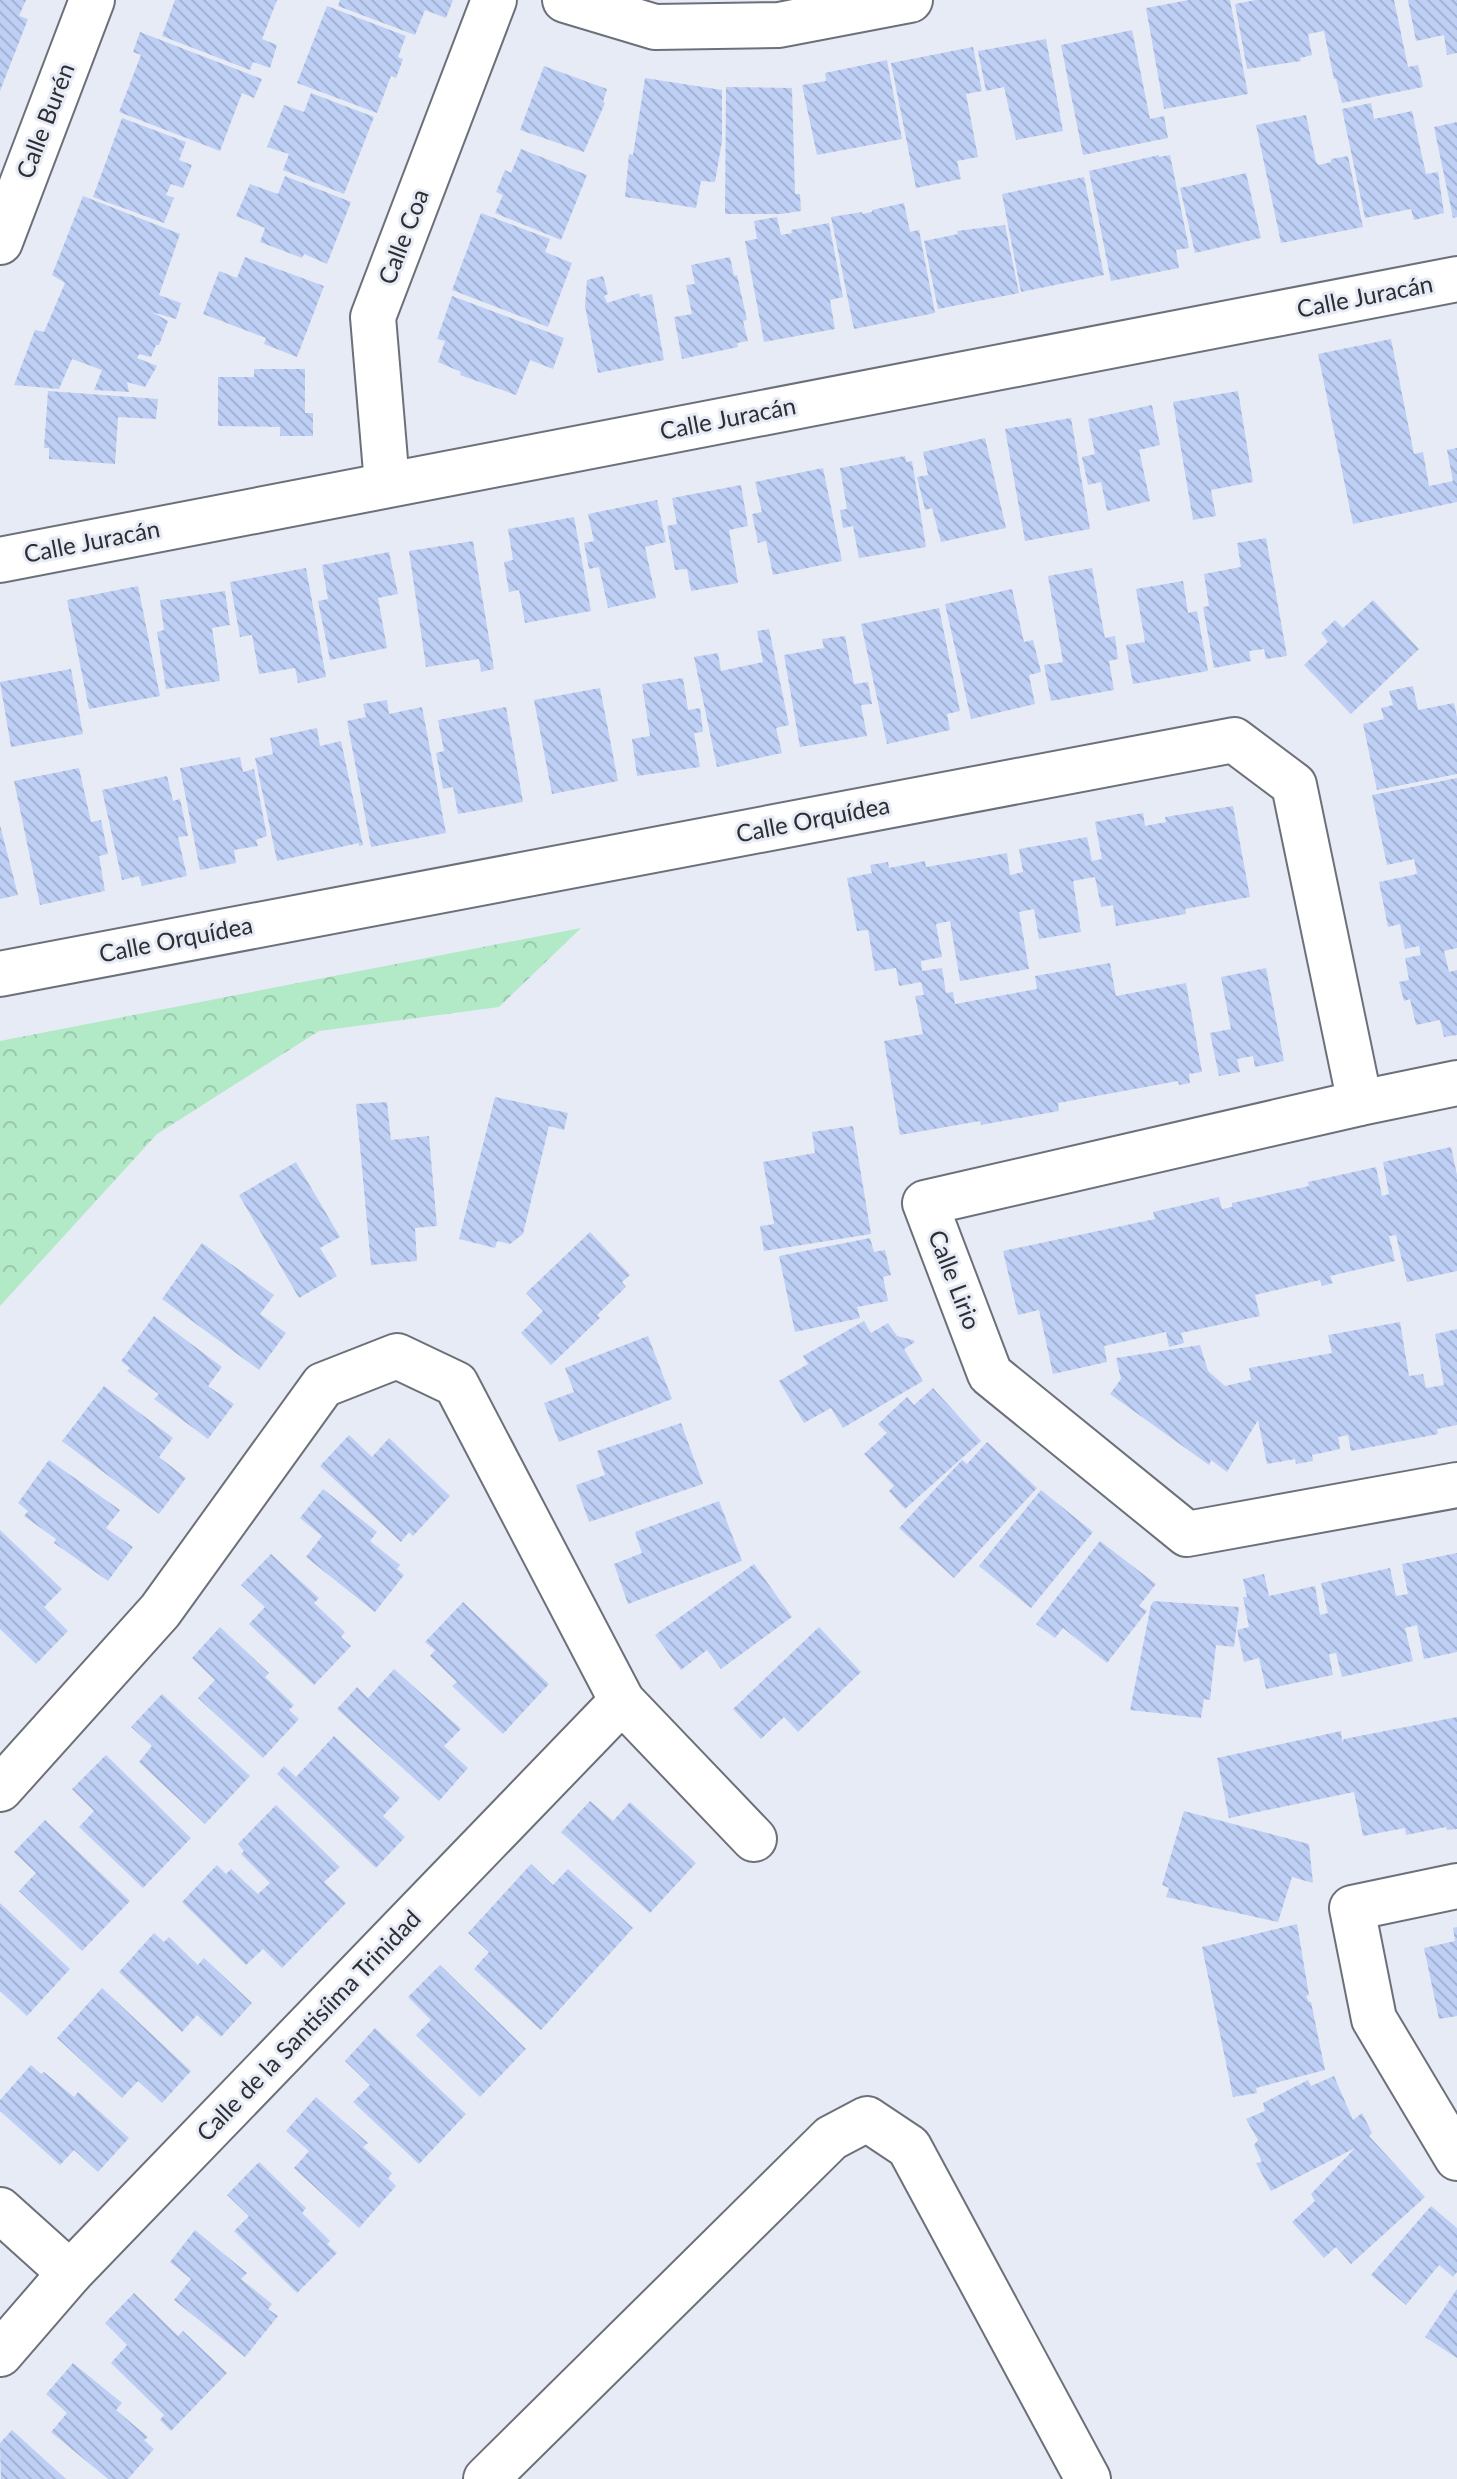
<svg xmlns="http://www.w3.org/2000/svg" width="1457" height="2479" viewBox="0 0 1457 2479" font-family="Lato,sans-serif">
<defs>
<pattern id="forest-crowns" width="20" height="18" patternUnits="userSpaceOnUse" patternTransform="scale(2)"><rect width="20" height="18" fill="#b2e9c6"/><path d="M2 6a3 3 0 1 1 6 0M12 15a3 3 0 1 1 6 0" fill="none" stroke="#99c8ab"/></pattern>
<pattern id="building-back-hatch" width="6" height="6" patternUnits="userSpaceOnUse" patternTransform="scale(2)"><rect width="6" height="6" fill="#becff5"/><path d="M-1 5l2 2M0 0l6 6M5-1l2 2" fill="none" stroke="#a4b2d2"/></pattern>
</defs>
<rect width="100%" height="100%" fill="#e7ebf5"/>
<polygon fill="url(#forest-crowns)" points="581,928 499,1007 319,1031 157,1134 0,1306 0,1041"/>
<g fill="url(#building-back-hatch)">
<polygon points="0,0 26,0 19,16 28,19 0,91"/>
<polygon points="175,0 277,0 262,39 277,45 270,68 253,62 250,70 162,36"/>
<polygon points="340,0 453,0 446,18 425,10 415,35 338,6"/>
<polygon points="1189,0 1230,0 1248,94 1164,109 1146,8"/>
<polygon points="1256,0 1394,0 1408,67 1418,65 1423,87 1342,103 1336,79 1334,79 1324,31 1308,34 1312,55 1300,58 1301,61 1247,69 1235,4"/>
<polygon points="1408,0 1457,0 1457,53 1447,55 1444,35 1416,41"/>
<polygon points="327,6 406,36 398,57 403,59 396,78 391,76 377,113 297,83"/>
<polygon points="1132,30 1150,119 1164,116 1168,138 1083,155 1061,45"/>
<polygon points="140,32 262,79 254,98 242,93 220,151 119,112 141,55 133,52"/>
<polygon points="1046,39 1063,131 1016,140 1004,87 986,91 978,51"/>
<polygon points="973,47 982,91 966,94 978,157 957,161 961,179 916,188 891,63"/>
<polygon points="887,60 902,139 817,155 802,85 826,81 825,73"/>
<polygon points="544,66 607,89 603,102 605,103 584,152 520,130"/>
<polygon points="645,78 722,90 722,141 715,182 701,181 696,208 625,197 629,154 633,155"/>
<polygon points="726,87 792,88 795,194 800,194 801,211 781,214 725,214"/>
<polygon points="311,93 374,117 344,194 283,170 289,154 267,147 284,105 304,112"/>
<polygon points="1371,103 1374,119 1412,111 1426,174 1438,172 1444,213 1414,220 1411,209 1365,218 1342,109"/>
<polygon points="1306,115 1316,162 1319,165 1331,162 1331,159 1348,156 1363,227 1281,243 1256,125"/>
<polygon points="122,118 186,142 179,160 192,165 183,188 171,184 166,195 174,198 164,223 93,197"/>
<polygon points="1457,122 1457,217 1453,218 1434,127"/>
<polygon points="521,149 587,175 561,240 495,213 503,195 496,192 505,170 511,173"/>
<polygon points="1159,155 1159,157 1170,155 1189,248 1176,250 1179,268 1111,281 1089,171"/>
<polygon points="1246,173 1261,238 1195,253 1180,188"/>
<polygon points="285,176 351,202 327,264 304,254 302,258 260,242 265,228 236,216 250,184 278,194"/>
<polygon points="1084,177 1104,275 1021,292 1002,194"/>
<polygon points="83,196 180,234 159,295 181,303 176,319 152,312 168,321 159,345 156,345 151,357 139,354 137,358 157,366 145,387 127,382 129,392 94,390 102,370 72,359 59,389 14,385 35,330 44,332 65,283 52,275"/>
<polygon points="904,203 910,232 919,230 935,313 854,329 831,217 862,212 862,214 872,212 872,210"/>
<polygon points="481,213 550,239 545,252 572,263 548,327 452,290"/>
<polygon points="777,217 781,235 792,233 791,230 829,223 843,297 830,300 835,329 764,342 745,241 757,239 754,221"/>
<polygon points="1005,225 1019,293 938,309 924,241 958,234 957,231"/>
<polygon points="245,257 324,286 297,357 264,344 266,338 203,314 219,271 237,278"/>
<polygon points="730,257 734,276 737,275 747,320 743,321 748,341 737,343 738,347 682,359 674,317 692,314 686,285 695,284 691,265"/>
<polygon points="603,276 608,294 604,296 607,303 639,293 640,297 652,294 664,360 598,373 585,306 587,280"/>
<polygon points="452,296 564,338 553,369 530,360 516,395 460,375 461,372 438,362 445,341 437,339"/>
<polygon points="1391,339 1414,454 1423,452 1429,486 1453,481 1447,450 1457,448 1457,502 1353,524 1318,354"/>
<polygon points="254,369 305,369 305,413 313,413 313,436 280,436 280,427 218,426 218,377 254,377"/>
<polygon points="48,391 158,399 156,419 118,417 115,464 49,459 49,448 44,448"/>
<polygon points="1238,391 1253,482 1211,490 1216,516 1193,520 1173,402"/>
<polygon points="1152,405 1160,445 1139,450 1150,501 1107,511 1101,482 1088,485 1082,457 1095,454 1088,419"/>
<polygon points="1071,418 1090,529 1025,541 1005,429"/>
<polygon points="985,438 1006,528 941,542 932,508 925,510 917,477 928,475 923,452"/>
<polygon points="905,456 906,462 912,461 926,547 859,558 853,526 843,528 840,510 847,509 840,468"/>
<polygon points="823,468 842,561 773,575 766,541 758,543 752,514 762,512 755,482"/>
<polygon points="741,485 748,526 729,530 738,583 691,591 687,569 675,570 667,526 677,524 672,498"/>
<polygon points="657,500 666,542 645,547 656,598 608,608 599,567 589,569 584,543 594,541 588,514"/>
<polygon points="574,517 591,611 525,623 519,590 509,592 504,562 513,560 508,529"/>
<polygon points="1266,538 1287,656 1266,659 1264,649 1249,651 1251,661 1214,668 1203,607 1209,606 1204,574 1241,567 1237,543"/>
<polygon points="473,541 494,669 481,672 479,659 426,667 409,551"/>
<polygon points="389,552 398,594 378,598 387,648 330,660 318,601 328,599 322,565"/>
<polygon points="306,568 326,677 298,683 295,668 259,674 252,635 240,637 230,582"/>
<polygon points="1092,568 1105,638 1115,636 1118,659 1109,661 1114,690 1051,701 1044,665 1063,662 1048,576"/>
<polygon points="1183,581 1188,613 1197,611 1208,671 1133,684 1126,645 1145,642 1136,589"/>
<polygon points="138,586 160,696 89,709 67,600"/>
<polygon points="1012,589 1024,642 1033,640 1041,672 1029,675 1035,704 971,719 945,604"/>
<polygon points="225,591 230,625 212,628 220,681 166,689 157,632 164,630 160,600"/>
<polygon points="1373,600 1419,649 1351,714 1304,665 1328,642 1321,633 1335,620 1343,628"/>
<polygon points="939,608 960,711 947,714 950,730 887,744 861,624"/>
<polygon points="769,629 789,725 776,728 782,753 717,767 694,657 718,653 721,671 763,662 757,631"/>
<polygon points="845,636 854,684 868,682 872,704 861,705 867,736 800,747 784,655 824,648 822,639"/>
<polygon points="71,669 83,734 11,747 0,682"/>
<polygon points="683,678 688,710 700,708 703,732 694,733 700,767 637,776 632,739 650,736 642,684"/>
<polygon points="1413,686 1418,710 1454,703 1457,717 1457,774 1377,790 1363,724 1384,719 1381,708 1393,705 1389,691"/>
<polygon points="600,688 618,781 552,794 534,700"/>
<polygon points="387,700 389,714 422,707 446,833 371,847 347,721 366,717 363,704"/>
<polygon points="506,707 523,802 458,814 453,787 443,789 436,753 444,751 438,720"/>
<polygon points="317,728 320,746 341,741 363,845 359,846 359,843 277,861 255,758 273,754 270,738"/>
<polygon points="240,757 243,772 254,769 267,836 256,840 258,846 234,850 236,863 200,870 180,768"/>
<polygon points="79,768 91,822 101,820 108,854 99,856 105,891 40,905 14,781"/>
<polygon points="167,776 173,801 180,799 188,836 178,837 187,876 142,886 139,876 122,880 102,790"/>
<polygon points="1457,778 1457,948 1444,951 1449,972 1457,970 1457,1035 1444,1037 1440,1020 1416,1025 1410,999 1404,1001 1399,982 1409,980 1405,958 1421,955 1419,946 1405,949 1400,924 1388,927 1379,882 1417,874 1414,859 1387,865 1372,795"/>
<polygon points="1233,806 1250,897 1185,909 1186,914 1116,926 1113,905 1101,907 1095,877 1073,881 1081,932 1039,939 1034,909 1019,912 1029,969 960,981 950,921 936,924 942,957 921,961 922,971 942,968 946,993 953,992 955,1004 1037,989 1035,976 1110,963 1116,996 1186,983 1202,1072 1189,1074 1190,1083 1179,1085 1178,1081 1058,1103 1059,1111 981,1125 980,1121 900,1135 884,1041 923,1034 915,996 924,995 921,982 899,986 896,968 875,971 868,930 857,931 847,878 872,873 870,865 888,862 889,868 925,861 926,867 1007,853 1010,875 1023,872 1019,849 1087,837 1092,861 1102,859 1095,822 1143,813 1145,826 1166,822 1165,817"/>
<polygon points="0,825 18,895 0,899"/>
<polygon points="1266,968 1284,1061 1255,1067 1253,1056 1237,1059 1240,1072 1219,1076 1210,1033 1231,1029 1221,977"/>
<polygon points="495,1097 568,1113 564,1130 549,1126 523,1234 510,1244 497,1241 495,1248 459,1239"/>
<polygon points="387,1102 391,1140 429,1136 437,1226 415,1228 417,1261 371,1265 356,1104"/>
<polygon points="853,1126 871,1234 764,1251 760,1226 774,1224 763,1162 815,1153 812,1132"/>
<polygon points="1451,1147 1457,1175 1457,1271 1407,1282 1396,1235 1389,1236 1395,1261 1330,1276 1333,1283 1322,1286 1320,1280 1255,1295 1260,1316 1181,1333 1184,1343 1169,1347 1166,1332 1104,1346 1107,1362 1053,1374 1039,1310 1018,1315 1003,1251 1155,1219 1153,1212 1219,1197 1222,1209 1232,1207 1232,1203 1309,1186 1308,1182 1376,1167 1382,1196 1389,1194 1383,1162"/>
<polygon points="296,1162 340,1237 320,1248 337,1276 299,1298 239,1195"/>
<polygon points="590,1232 630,1275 622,1282 626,1287 597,1315 600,1318 551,1365 521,1333 543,1311 526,1293"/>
<polygon points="870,1238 874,1252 885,1250 891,1275 883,1277 888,1301 857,1307 860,1318 795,1332 779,1256"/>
<polygon points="202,1243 274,1295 260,1314 286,1333 259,1370 162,1299"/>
<polygon points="154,1316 222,1367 208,1386 234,1404 208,1439 154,1399 159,1394 127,1371 130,1368 121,1361"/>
<polygon points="864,1321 871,1333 888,1323 897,1336 913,1340 915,1342 904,1349 923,1381 843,1428 831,1408 804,1423 779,1381 808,1364 803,1356"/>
<polygon points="1400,1322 1409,1376 1423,1374 1426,1388 1444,1385 1435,1334 1457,1329 1457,1425 1437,1429 1438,1434 1351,1451 1348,1435 1338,1437 1340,1449 1312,1455 1313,1461 1296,1464 1295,1459 1267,1464 1258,1420 1227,1472 1211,1460 1209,1465 1110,1394 1121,1379 1116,1358 1200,1345 1208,1371 1225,1386 1251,1380 1249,1368 1332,1353 1328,1335"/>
<polygon points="648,1336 672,1399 559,1442 544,1403 574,1392 565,1368"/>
<polygon points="104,1386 173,1438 159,1457 186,1478 159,1514 62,1441"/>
<polygon points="933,1388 981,1441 905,1509 889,1491 894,1486 864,1454 887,1433 878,1424 907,1397 914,1405"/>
<polygon points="681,1423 703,1484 589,1522 576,1485 605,1475 597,1451"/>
<polygon points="349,1435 372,1457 389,1438 450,1496 413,1536 409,1532 401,1542 320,1466"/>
<polygon points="987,1442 1037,1488 954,1578 899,1528 962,1460 967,1464"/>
<polygon points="49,1460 120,1510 106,1528 133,1547 108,1581 54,1543 56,1539 24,1516 28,1511 18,1503"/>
<polygon points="323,1489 377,1532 370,1541 400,1565 397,1569 404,1575 375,1612 306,1557 322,1536 300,1518"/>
<polygon points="1041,1490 1093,1532 1031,1608 979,1566"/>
<polygon points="719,1501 742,1561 628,1604 614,1564 642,1553 635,1532"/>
<polygon points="0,1530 62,1589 44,1607 68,1631 36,1664 0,1629"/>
<polygon points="1100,1541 1156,1584 1139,1606 1147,1611 1107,1663 1063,1628 1055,1638 1036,1624"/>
<polygon points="1457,1553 1457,1652 1424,1659 1417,1625 1405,1628 1413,1661 1342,1677 1336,1653 1329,1654 1333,1675 1266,1689 1259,1658 1244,1662 1237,1630 1249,1627 1243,1597 1247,1597 1243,1579 1264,1574 1269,1596 1315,1586 1320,1615 1328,1613 1321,1583 1390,1568 1396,1596 1408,1594 1402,1564"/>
<polygon points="271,1554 319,1598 314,1603 345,1632 341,1637 351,1646 314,1685 249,1624 265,1607 241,1585"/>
<polygon points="754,1564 792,1617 721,1669 707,1650 681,1670 655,1635"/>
<polygon points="1154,1601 1239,1607 1234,1647 1216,1645 1210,1700 1204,1699 1201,1718 1130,1710 1151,1605"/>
<polygon points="463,1602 549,1684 503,1734 452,1686 457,1682 430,1656 435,1650 425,1642"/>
<polygon points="220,1627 269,1673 265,1677 294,1705 289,1710 299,1719 263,1758 198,1698 215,1680 192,1658"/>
<polygon points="819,1627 861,1672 798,1732 784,1717 761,1739 733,1709"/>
<polygon points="394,1669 461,1729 444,1746 468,1768 439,1801 337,1709 357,1687 368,1698"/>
<polygon points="162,1694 250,1776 205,1824 139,1762 152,1746 131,1727"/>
<polygon points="1457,1717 1457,1829 1447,1830 1446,1827 1406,1835 1405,1828 1363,1836 1354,1792 1229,1818 1217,1758 1341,1731 1342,1742 1344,1739"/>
<polygon points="334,1736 400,1798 383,1816 405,1837 376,1868 277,1774 284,1766 296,1777"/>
<polygon points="106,1755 191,1838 143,1888 79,1827 94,1811 72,1789"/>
<polygon points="590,1801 613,1821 630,1802 696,1863 650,1913 561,1832"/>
<polygon points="276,1805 340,1867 324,1882 346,1903 282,1968 263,1949 246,1965 182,1902 217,1865 226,1874 231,1869 258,1894 270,1883 241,1854 244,1851 238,1844"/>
<polygon points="1184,1811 1309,1844 1313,1883 1292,1877 1278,1922 1166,1897 1169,1888 1162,1885"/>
<polygon points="45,1820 130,1901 82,1951 19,1891 36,1873 14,1852"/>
<polygon points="531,1864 553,1885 568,1869 633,1928 541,2030 474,1969 489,1952 468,1933"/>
<polygon points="0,1903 70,1969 27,2016 0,1991"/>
<polygon points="1297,1924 1309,1995 1306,1996 1309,2002 1311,2002 1325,2070 1256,2088 1257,2093 1233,2097 1202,1947"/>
<polygon points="1457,1927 1457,2016 1439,2019 1424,1948 1455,1941 1453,1928"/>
<polygon points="154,1933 164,1942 169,1937 198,1965 204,1958 252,2003 221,2037 197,2015 182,2032 119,1972"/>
<polygon points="440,1965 526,2049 480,2097 416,2035 431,2020 408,1997"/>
<polygon points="102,1988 191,2071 162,2103 138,2081 122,2098 57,2038"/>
<polygon points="375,2028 466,2114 419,2164 353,2102 370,2085 345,2061"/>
<polygon points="31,2065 41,2074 44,2072 74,2097 78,2092 129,2138 98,2172 74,2150 60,2165 0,2111 0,2100"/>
<polygon points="1334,2076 1353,2120 1362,2113 1372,2133 1369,2136 1425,2197 1351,2264 1336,2247 1324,2258 1292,2222 1315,2201 1311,2194 1355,2148 1271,2191 1256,2163 1262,2162 1254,2145 1258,2140 1246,2119 1265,2111 1263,2103 1308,2080 1311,2086"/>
<polygon points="316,2097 368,2143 363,2147 392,2173 388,2178 396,2186 359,2228 294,2168 309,2151 286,2131"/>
<polygon points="259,2162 306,2208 302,2213 330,2241 327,2244 337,2253 297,2293 234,2231 249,2216 227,2195"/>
<polygon points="1431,2206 1457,2228 1457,2272 1453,2277 1439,2265 1406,2305 1371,2275"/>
<polygon points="195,2230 247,2273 241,2279 272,2304 268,2309 278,2316 245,2357 174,2300 191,2279 170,2262"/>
<polygon points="1457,2289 1457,2358 1425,2337"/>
<polygon points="134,2293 178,2336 183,2331 227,2373 171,2431 160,2420 164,2415 111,2363 127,2345 105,2323"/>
<polygon points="73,2363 122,2403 116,2410 148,2437 144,2440 154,2449 128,2479 108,2479 51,2432 67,2413 46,2394"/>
<polygon points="12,2430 66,2479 1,2479 0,2443"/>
</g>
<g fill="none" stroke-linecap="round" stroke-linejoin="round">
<defs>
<g id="minor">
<polyline points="565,0 655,27 779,25 910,0"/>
<polyline points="0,242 92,0"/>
<polyline points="387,484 373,317 494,0"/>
<polyline points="0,560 1457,279"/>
<polyline points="0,974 1234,740 1294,785 1360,1103"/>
<polyline points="1457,1083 1360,1103 925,1203 990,1374 1187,1534 1457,1485"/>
<polyline points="0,1789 160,1611 323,1385 397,1356 456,1384 622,1701 754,1839"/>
<polyline points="1457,1886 1352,1908 1374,2019 1457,2158"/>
<polyline points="0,2210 70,2273"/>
<polyline points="0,2354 70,2273 622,1701"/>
<polyline points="486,2479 831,2138 867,2119 909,2147 1088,2479"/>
</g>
</defs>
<use href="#minor" stroke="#6c7079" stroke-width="48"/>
<use href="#minor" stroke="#fff" stroke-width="44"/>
</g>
<g text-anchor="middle" stroke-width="6" stroke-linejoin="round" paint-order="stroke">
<g font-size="24" fill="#2d2f32" stroke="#e7ebf5">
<text transform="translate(46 121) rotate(-69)" y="8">Calle Burén</text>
<text transform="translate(404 237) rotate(-69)" y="8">Calle Coa</text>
<text transform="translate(1365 297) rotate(-11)" y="8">Calle Juracán</text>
<text transform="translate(728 419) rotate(-11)" y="8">Calle Juracán</text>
<text transform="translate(92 542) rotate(-11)" y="8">Calle Juracán</text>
<text transform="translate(813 820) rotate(-11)" y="8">Calle Orquídea</text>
<text transform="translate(176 940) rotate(-11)" y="8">Calle Orquídea</text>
<text transform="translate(954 1280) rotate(69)" y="8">Calle Lirio</text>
<text transform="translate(309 2026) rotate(-46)" y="8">Calle de la Santisíima Trinidad</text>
</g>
</g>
</svg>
